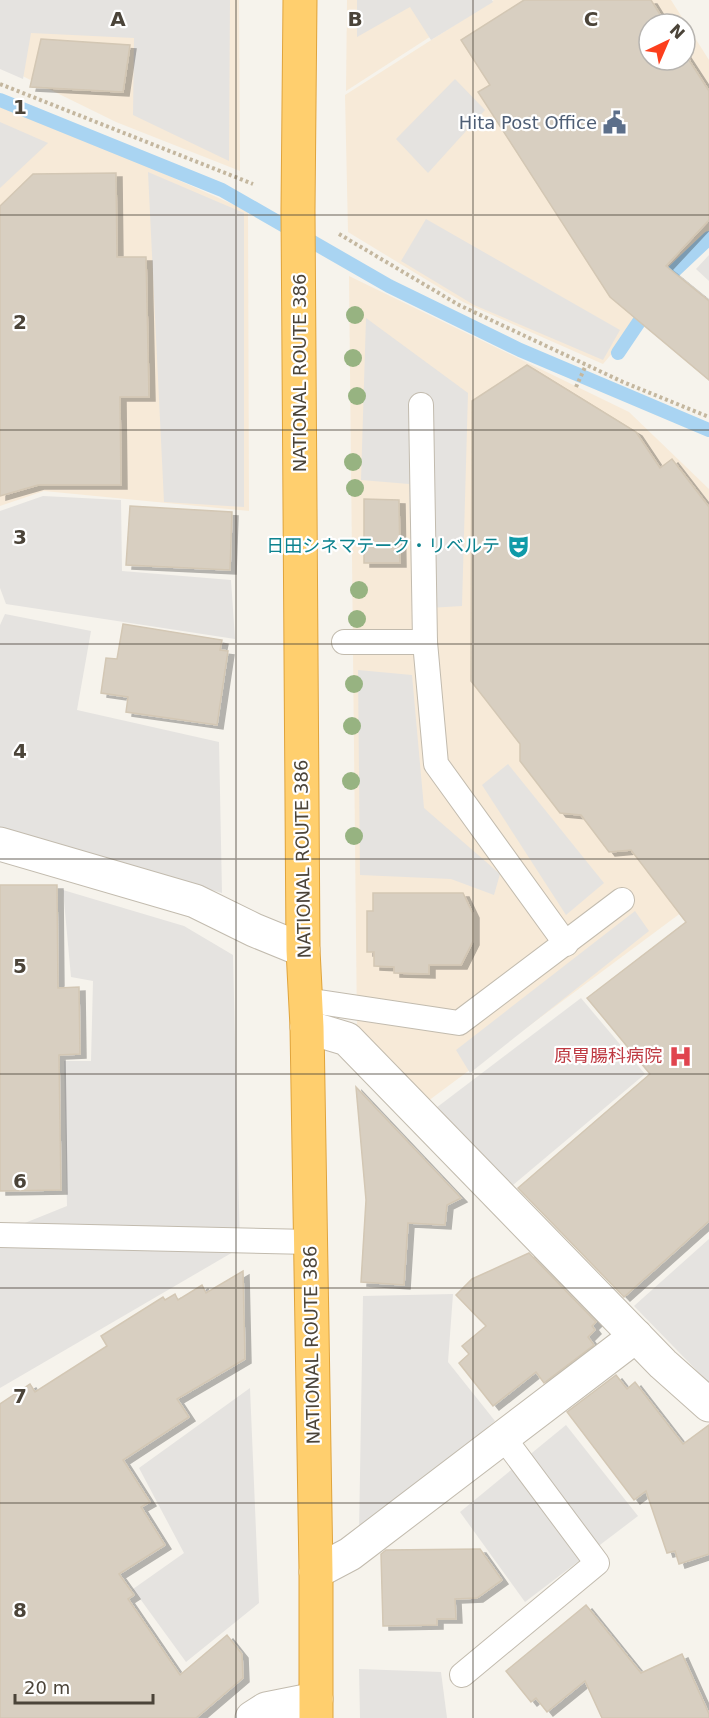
<svg xmlns="http://www.w3.org/2000/svg" width="709" height="1718" viewBox="0 0 709 1718" font-family="'DejaVu Sans','Noto Sans JP',sans-serif">
<defs>
<filter id="shadow"><feDropShadow dx="6" dy="4" stdDeviation="0" flood-color="#0004"/></filter>
</defs>
<rect width="100%" height="100%" fill="#f6f3ec"/>
<g fill="#f7ead8" fill-rule="evenodd">
<polygon points="0,0 239,0 240,171 116,122 0,65"/>
<polygon points="347,0 487,0 346,91"/>
<path d="M494,0H671L709,60V240L603,364L463,302L348,232L345,95ZM649,24H685V60H649Z"/>
<polygon points="0,107 124,156 248,211 249,511 44,491 0,506"/>
<polygon points="349,276 629,412 709,489 709,892 424,1104 357,1029"/>
</g>
<g fill="#e5e3e0">
<polygon points="0,0 230,0 229,161 133,115 134,38 31,33 23,79 0,69"/>
<polygon points="357,0 492,0 493,2 431,40 410,7 357,37"/>
<polygon points="455,79 485,110 428,173 396,139"/>
<polygon points="0,122 48,143 0,188"/>
<polygon points="148,172 244,213 244,507 164,502"/>
<polygon points="426,219 620,330 603,360 474,305 401,261"/>
<polygon points="709,255 709,281 696,269"/>
<polygon points="366,318 468,393 462,606 412,609 409,484 361,480"/>
<polygon points="43,496 121,500 122,571 231,580 235,639 6,604 0,588 0,511"/>
<polygon points="5,614 91,631 77,710 219,742 222,893 0,828 0,625"/>
<polygon points="358,670 412,675 424,808 500,874 494,895 451,879 360,875"/>
<polygon points="508,764 604,883 566,915 482,785"/>
<polygon points="63,890 184,926 233,955 240,1248 0,1388 0,1233 67,1206 64,1061 91,1061 93,981 71,977"/>
<polygon points="635,911 649,931 470,1073 456,1050"/>
<polygon points="581,998 645,1074 507,1190 432,1111"/>
<polygon points="709,1239 709,1383 634,1306"/>
<polygon points="453,1294 448,1362 495,1421 359,1534 363,1296"/>
<polygon points="250,1388 259,1603 186,1662 133,1589 184,1553 139,1468"/>
<polygon points="566,1425 638,1516 525,1602 460,1512"/>
<polygon points="359,1669 441,1672 447,1718 360,1718"/>
</g>
<g fill="none" stroke-linecap="round" stroke-linejoin="round">
<g stroke="#a9d4f2" stroke-width="14">
<polyline points="0,100 222,190 389,286 520,350 709,430"/>
<polyline points="663,286 671,274 709,238"/>
<polyline points="618,353 649,307"/>
</g>
</g>
<g fill="#d8cfc1" stroke="#d3c7b4" stroke-width="1.5" filter="url(#shadow)">
<polygon points="524,0 651,0 666,24 649,24 649,60 685,60 685,54 709,91 709,220 666,266 709,301 709,380 610,297 478,92 490,85 461,40"/>
<polygon points="41,39 130,45 123,92 30,87"/>
<polygon points="116,173 117,257 146,257 149,397 120,397 121,485 38,485 0,496 0,206 33,174"/>
<polygon points="527,365 636,432 660,468 672,459 709,507 709,1221 624,1297 518,1188 650,1074 587,998 686,922 631,850 609,852 581,815 560,813 520,761 520,744 471,681 472,401"/>
<polygon points="364,499 399,500 400,563 364,563"/>
<polygon points="130,506 232,512 230,570 126,565"/>
<polygon points="123,624 222,640 220,650 228,651 217,725 126,712 128,697 101,693 106,658 117,659"/>
<polygon points="0,885 57,885 58,988 79,987 80,1054 59,1055 61,1190 0,1191"/>
<polygon points="373,893 463,893 473,914 473,941 461,965 429,965 429,974 394,973 394,967 374,966 374,952 367,952 367,911 373,911"/>
<polygon points="356,1087 461,1198 447,1205 445,1225 408,1223 404,1285 361,1282 366,1200"/>
<polygon points="529,1253 596,1322 592,1326 595,1330 588,1337 594,1345 544,1383 536,1372 493,1406 459,1363 469,1354 462,1346 486,1326 456,1295 472,1279"/>
<polygon points="243,1271 245,1359 177,1399 189,1417 123,1460 150,1502 141,1507 165,1545 119,1574 134,1595 128,1599 180,1675 227,1635 242,1654 243,1678 196,1718 0,1718 0,1404 30,1384 35,1392 107,1346 101,1336 163,1297 165,1300 175,1294 178,1300 202,1285 206,1293"/>
<polygon points="616,1375 627,1389 635,1382 683,1444 709,1425 709,1554 679,1564 675,1551 667,1553 646,1491 634,1500 567,1412"/>
<polygon points="480,1549 502,1580 477,1598 455,1599 456,1619 437,1619 437,1625 383,1626 381,1554 386,1550"/>
<polygon points="586,1605 641,1673 682,1654 709,1714 709,1718 602,1718 585,1681 547,1712 536,1698 531,1702 506,1671"/>
</g>
<g fill="none" stroke-linecap="round" stroke-linejoin="round">
<defs>
<g id="lane">
<polyline points="344,642 425,642 421,405"/>
<polyline points="425,642 436,764 566,944"/>
<polyline points="306,1000 459,1023 622,900"/>
<polyline points="0,1235 310,1242"/>
<polyline points="462,1675 597,1563 503,1437"/>
</g>
<g id="street">
<polyline points="0,844 195,901 254,930 303,950"/>
<polyline points="307,1027 347,1039 663,1364 709,1405"/>
<polyline points="316,1572 350,1554 636,1336"/>
<polyline points="252,1718 266,1709 316,1699"/>
</g>
<polyline id="highway" points="300,0 298,210 303,950 307,1027 316,1572 316,1718"/>
</defs>
<use href="#lane" stroke="#c2bbae" stroke-width="26"/>
<use href="#street" stroke="#c2bbae" stroke-width="35"/>
<use href="#highway" stroke="#e0a43c" stroke-width="35"/>
<g stroke="#c4b79f" stroke-width="4" stroke-dasharray="3 3" stroke-linecap="butt">
<polyline points="0,84 253,184"/>
<polyline points="339,234 459,305 623,382 709,417"/>
<polyline points="576,387 586,365"/>
</g>
<use href="#lane" stroke="#fff" stroke-width="24"/>
<use href="#street" stroke="#fff" stroke-width="33"/>
<use href="#highway" stroke="#ffcf6e" stroke-width="33"/>
</g>
<g fill="#97b381">
<circle cx="355" cy="315" r="9"/>
<circle cx="353" cy="358" r="9"/>
<circle cx="357" cy="396" r="9"/>
<circle cx="353" cy="462" r="9"/>
<circle cx="355" cy="488" r="9"/>
<circle cx="359" cy="590" r="9"/>
<circle cx="357" cy="619" r="9"/>
<circle cx="354" cy="684" r="9"/>
<circle cx="352" cy="726" r="9"/>
<circle cx="351" cy="781" r="9"/>
<circle cx="354" cy="836" r="9"/>
</g>
<path fill="none" stroke="#4b4439" stroke-width="1.5" stroke-opacity="0.55" d="M236,0V1718M473,0V1718M0,215H709M0,430H709M0,644H709M0,859H709M0,1074H709M0,1288H709M0,1503H709"/>
<defs>
<symbol id="civic-bare" viewBox="-9 -9 18 18"><path d="M-.6-6.5H3V-4.5H.6V-3L4-1V1h2V6H-6V1h2V-1L-.6-3ZM-1.2 2.5V6h2.4V2.5Z" fill="#5c6f8a" stroke="#fff" stroke-width="2.5" paint-order="stroke"/></symbol>
<symbol id="theatre-bare" viewBox="-9 -9 18 18"><path d="M-5-5.5Q0-4 5-5.5V0Q5 5 0 6Q-5 5-5 0ZM-3.3-2.5H-1v1.5H-3.3ZM1-2.5H3.3v1.5H1ZM-2.8 1Q0 5.5 2.8 1Z" fill="#0f9aa8" stroke="#fff" stroke-width="2.5" paint-order="stroke"/></symbol>
<symbol id="hospital-bare" viewBox="-9 -9 18 18"><path d="M-5-5h3v3.5h4V-5h3V5h-3V1.5h-4V5h-3Z" fill="#e0444e" stroke="#fff" stroke-width="2.5" paint-order="stroke"/></symbol>
</defs>
<g fill-rule="evenodd">
<use href="#civic-bare" x="598" y="106" width="33" height="33"/>
<use href="#theatre-bare" x="502" y="530" width="33" height="33"/>
<use href="#hospital-bare" x="664" y="1040" width="33" height="33"/>
</g>
<g text-anchor="middle" stroke-width="4.5" stroke-linejoin="round" paint-order="stroke">
<g font-size="18" fill="#4e5e75" stroke="#fff" text-anchor="end">
<text x="597" y="129">Hita Post Office</text>
</g>
<g font-size="18" fill="#4b4439" stroke="#fff">
<text transform="translate(300 373) rotate(-90)" y="6">NATIONAL ROUTE 386</text>
<text transform="translate(303 859) rotate(-91)" y="6">NATIONAL ROUTE 386</text>
<text transform="translate(312 1345) rotate(-91)" y="6">NATIONAL ROUTE 386</text>
</g>
<g font-size="18" fill="#0d838f" stroke="#fff" text-anchor="end">
<text x="500" y="552">日田シネマテーク・リベルテ</text>
</g>
<g font-size="18" fill="#be3a42" stroke="#fff" text-anchor="end">
<text x="662" y="1062">原胃腸科病院</text>
</g>
</g>
<g font-size="20" text-anchor="middle" font-weight="bold" fill="#4b4439" stroke="#fff" stroke-width="4.5" stroke-linejoin="round" paint-order="stroke">
<text x="118" y="26">A</text>
<text x="355" y="26">B</text>
<text x="591" y="26">C</text>
<text x="20" y="114">1</text>
<text x="20" y="329">2</text>
<text x="20" y="544">3</text>
<text x="20" y="758">4</text>
<text x="20" y="973">5</text>
<text x="20" y="1188">6</text>
<text x="20" y="1403">7</text>
<text x="20" y="1617">8</text>
</g>
<g transform="translate(667 42) rotate(44)"><circle r="28" fill="#ffffff" stroke="#b7b4b0" stroke-width="1.5"/>
<path d="M0-4.5L10 22L0 15L-10 22Z" fill="#fc3f1d"/>
<text y="-9" font-size="16" font-weight="bold" text-anchor="middle" fill="#4b4439">N</text>
</g>
<path d="M15 1694v9h138v-9" fill="none" stroke="#4b4439" stroke-width="3"/>
<text x="24" y="1694" font-size="18" fill="#4b4439" stroke="#ffffff" stroke-width="4.5" paint-order="stroke">20 m</text>
</svg>
